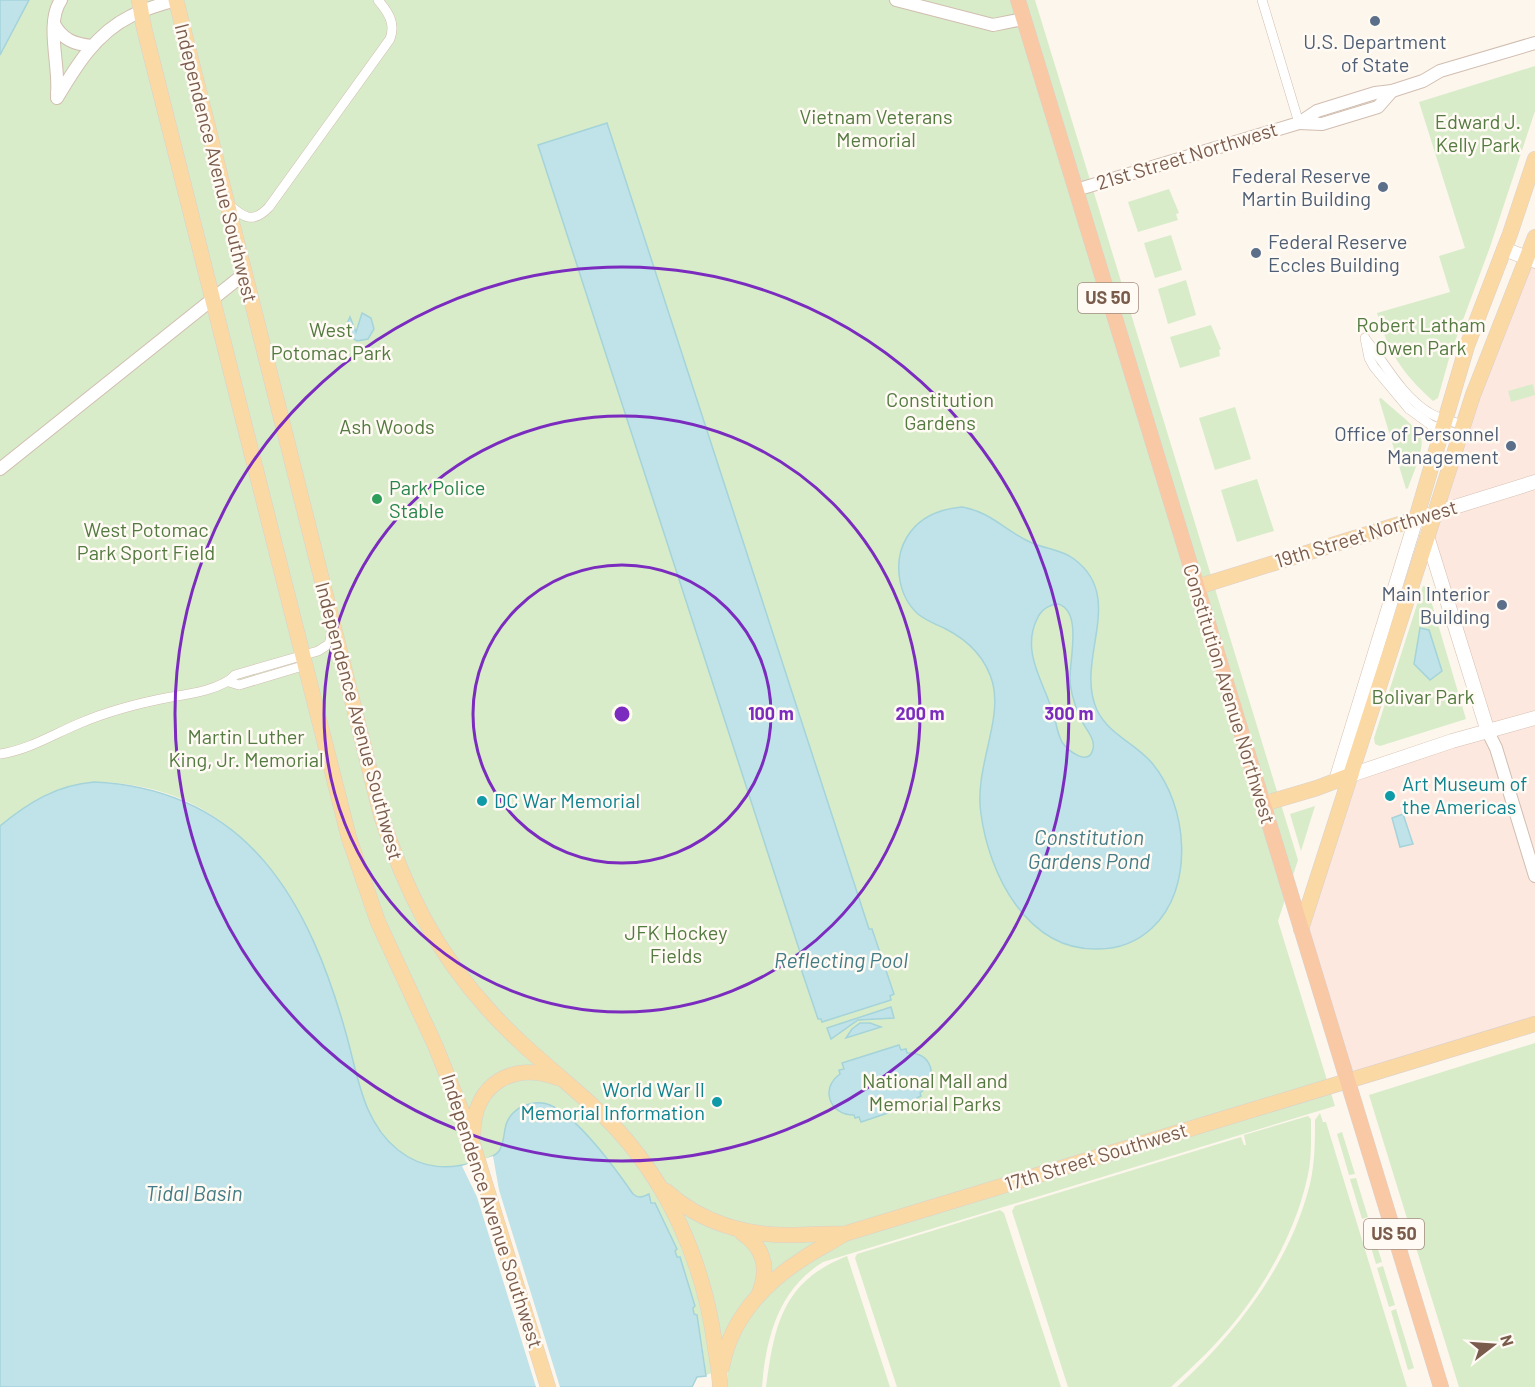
<svg xmlns="http://www.w3.org/2000/svg" width="1535" height="1387" viewBox="0 0 1535 1387" font-family="Barlow,sans-serif">
<rect width="100%" height="100%" fill="#fdf6ec"/>
<polygon fill="#fde8e0" points="1527,258 1535,261 1535,1024 1348,1081 1301,929 1351,775 1488,731 1427,536"/>
<g fill="#d8ecc9">
<path d="M29,0H1035L1298,860L1278,921L1335,1106L823,1262C778,1290 766,1338 762,1387H727L728,1364L727,1368L706,1375L702,1345L693,1308L695,1305L693,1299L680,1257H677L675,1251L676,1248L655,1204L652,1203L649,1194C642,1197 639,1199 633,1194C616,1170 597,1147 576,1126C571,1121 565,1113 559,1110C546,1104 525,1102 514,1112C501,1124 507,1144 496,1154C492,1158 485,1159 479,1161C453,1169 426,1170 403,1154C365,1128 358,1080 347,1039C318,932 266,815 147,788C83,774 50,785 0,826V55Z"/>
<path d="M1535,66V111L1490,247L1450,355L1438,398L1433,401C1402,373 1389,353 1377,313L1450,292L1439,256L1465,248L1419,102Z"/>
<polygon points="1169,189 1179,213 1176,214 1178,220 1138,232 1128,202"/>
<polygon points="1171,235 1182,270 1155,278 1144,243"/>
<polygon points="1186,280 1196,315 1168,324 1158,289"/>
<polygon points="1211,325 1221,349 1219,350 1220,356 1180,368 1170,337"/>
<polygon points="1533,384 1535,395 1511,402 1508,391"/>
<path d="M1381,398C1390,407 1418,427 1421,438C1425,447 1412,477 1408,488L1406,489L1379,399Z"/>
<polygon points="1235,407 1251,459 1215,470 1199,418"/>
<polygon points="1257,479 1274,531 1237,542 1221,490"/>
<polygon points="1423,586 1427,587 1466,719 1380,746 1375,744 1374,738"/>
<polygon points="1315,806 1301,851 1290,814"/>
<polygon points="1535,1043 1535,1387 1459,1387 1369,1095"/>
<path d="M1320,1113L1323,1122H1326L1407,1387H1177C1237,1332 1290,1264 1310,1184C1315,1163 1315,1141 1315,1120Z"/>
<path d="M1308,1116L1311,1119C1311,1139 1312,1159 1307,1179C1295,1233 1263,1290 1226,1332C1209,1352 1190,1369 1171,1387H1068L1012,1211L1015,1206L1241,1137L1244,1145H1246L1244,1135Z"/>
<polygon points="1342,1132 1355,1174 1349,1175 1337,1134"/>
<polygon points="1356,1178 1368,1217 1362,1219 1350,1179"/>
<polygon points="1000,1210 1004,1213 1061,1387 897,1387 855,1258 857,1254"/>
<polygon points="1369,1221 1382,1262 1376,1264 1364,1223"/>
<path d="M847,1256L890,1387H766C774,1325 783,1281 847,1256Z"/>
<polygon points="1383,1266 1395,1305 1389,1307 1377,1268"/>
<polygon points="1396,1309 1414,1368 1408,1370 1391,1311"/>
</g>
<g fill="#bfe3e8" stroke="#a5d3da" stroke-width="1.5" fill-rule="evenodd">
<polygon points="0,0 29,0 0,55"/>
<polygon points="607,123 869,929 872,929 894,994 890,996 891,1000 822,1022 821,1019 818,1019 796,954 800,952 538,145"/>
<polygon points="362,313 371,318 374,329 368,339 357,341 348,335 346,326 350,317 356,332"/>
<path d="M962,507C991,512 1004,530 1030,542C1044,549 1061,549 1074,559C1127,598 1074,660 1097,710C1109,735 1135,743 1152,763C1188,806 1195,888 1152,928C1137,942 1118,949 1098,949C1027,951 989,874 981,814C974,769 1002,723 993,684C986,657 968,640 944,628C935,624 925,620 918,614C897,595 893,560 907,537C919,517 939,509 962,507ZM1058,604C1083,611 1069,661 1070,680C1070,692 1075,705 1079,716C1083,726 1096,738 1093,749C1089,767 1068,751 1062,742C1056,731 1056,718 1051,707C1041,678 1022,650 1037,619C1041,610 1048,605 1058,604Z"/>
<polygon points="1420,628 1429,630 1442,671 1430,680 1414,664"/>
<path d="M94,782C249,789 310,903 347,1037C358,1077 363,1122 398,1150C423,1170 450,1170 479,1161C486,1159 495,1157 499,1151C507,1139 501,1125 513,1113C522,1104 538,1100 550,1105C579,1118 615,1168 633,1194C639,1199 642,1197 649,1194L651,1203H655L677,1249L675,1251L677,1257H680L695,1306L693,1308L694,1314L697,1315L706,1376L697,1377L692,1387H0V826C29,802 57,785 94,782Z"/>
<polygon points="1403,814 1413,844 1400,847 1392,818"/>
<polygon points="891,1007 894,1018 858,1020 831,1039 827,1028"/>
<polygon points="860,1023 870,1023 881,1027 846,1038 852,1029"/>
<path d="M899,1045L901,1050L906,1049L907,1053C932,1051 940,1079 920,1093L921,1096L917,1098L918,1103L861,1122L859,1117L855,1118L854,1115C829,1115 820,1088 840,1074L839,1070L844,1069L842,1063Z"/>
</g>
<polygon fill="#fdf6ec" points="493,1156 499,1190 560,1387 536,1387 477,1197 462,1166"/>
<g fill="none" stroke-linecap="round" stroke-linejoin="round">
<defs>
<g id="minor">
<polyline points="1262,0 1299,123"/>
<path d="M228,204C244,218 253,224 269,207L390,39C396,23 388,12 378,0"/>
<polyline points="1365,338 1369,358 1374,367 1409,409 1431,425 1460,435"/>
<path d="M1366,340C1386,364 1400,394 1428,412C1438,419 1452,421 1463,425"/>
<polyline points="229,682 239,685 306,665"/>
<path d="M0,754C28,750 52,735 78,724C108,711 139,703 171,697C190,694 223,689 235,675L318,651L329,644L333,630"/>
</g>
<g id="tertiary">
<polyline points="896,0 993,25 1023,19"/>
<path d="M54,24C63,40 74,44 92,46"/>
<path d="M57,94C60,66 45,23 61,0"/>
<path d="M57,98C76,66 96,33 131,16C144,9 160,5 175,0"/>
<polyline points="1299,123 1322,124 1378,107 1392,91"/>
<polyline points="1076,190 1299,123 1317,111 1375,93 1392,91 1423,81 1440,71 1535,43"/>
<polyline points="0,469 244,274"/>
<polyline points="1488,732 1496,748 1535,876"/>
</g>
<g id="secondary">
<polyline points="1504,249 1535,261"/>
<polyline points="1427,536 1488,732"/>
<polyline points="1351,775 1452,741 1535,718"/>
<polyline points="1336,780 1416,519 1535,482"/>
</g>
<g id="primary">
<polyline points="139,0 144,28 349,838 378,922 435,1045 466,1122 548,1387"/>
<path d="M176,0L381,815C404,888 436,952 488,1009C524,1050 569,1082 608,1120C668,1181 704,1262 715,1346C717,1360 720,1373 720,1387"/>
<polyline points="1197,587 1416,519 1467,346 1510,234 1535,159"/>
<polyline points="1263,804 1317,788 1351,775"/>
<polyline points="1301,929 1473,395 1535,237"/>
<path d="M473,1133C474,1084 513,1061 558,1078"/>
<path d="M666,1191C701,1223 747,1236 794,1235C811,1235 827,1233 844,1234"/>
<path d="M741,1232C765,1248 769,1269 759,1294"/>
<path d="M722,1367C730,1320 764,1283 804,1258C817,1249 831,1243 844,1234L1535,1024"/>
</g>
<polyline id="trunk" points="1018,0 1441,1387"/>
</defs>
<use href="#minor" stroke="#d1beb0" stroke-width="10"/>
<use href="#tertiary" stroke="#d1beb0" stroke-width="14"/>
<use href="#secondary" stroke="#d6c0b0" stroke-width="15"/>
<use href="#primary" stroke="#dad1cd" stroke-width="16"/>
<use href="#trunk" stroke="#dad1cd" stroke-width="16"/>
<use href="#minor" stroke="#fff" stroke-width="9"/>
<use href="#tertiary" stroke="#fff" stroke-width="12"/>
<use href="#secondary" stroke="#fff" stroke-width="14"/>
<use href="#primary" stroke="#fbd9a5" stroke-width="15"/>
<use href="#trunk" stroke="#f9c8a4" stroke-width="15"/>
</g>
<g fill="none" stroke="#7b2cbf" stroke-width="3">
<circle cx="622" cy="714" r="149"/>
<circle cx="622" cy="714" r="298"/>
<circle cx="622" cy="714" r="447"/>
</g>
<g fill="#5c6f8a" stroke="#fffaf3" stroke-width="2">
<circle cx="1375" cy="21" r="6"/>
<circle cx="1383" cy="187" r="6"/>
<circle cx="1256" cy="253" r="6"/>
<circle cx="1511" cy="446" r="6"/>
<circle cx="1502" cy="605" r="6"/>
</g>
<circle fill="#2e9e5b" stroke="#fffaf3" stroke-width="2" cx="377" cy="499" r="6"/>
<g fill="#0f9aa8" stroke="#fffaf3" stroke-width="2">
<circle cx="1390" cy="796" r="6"/>
<circle cx="482" cy="801" r="6"/>
<circle cx="717" cy="1102" r="6"/>
</g>
<g text-anchor="middle" stroke-width="5" stroke-linejoin="round" paint-order="stroke">
<g fill="#fffaf3" stroke="#a28b7f" stroke-width="1.5">
<rect x="1078" y="283" width="60" height="30" rx="4.5"/>
<rect x="1364" y="1219" width="60" height="30" rx="4.5"/>
</g>
<g font-size="18" font-weight="bold" fill="#7a5c4d">
<text x="1108" y="304">US 50</text>
<text x="1394" y="1240">US 50</text>
</g>
<g font-size="20" fill="#4e5e75" stroke="#fffaf3" text-anchor="end">
<text x="1375" y="49" text-anchor="middle">U.S. Department<tspan x="1375" dy="23">of State</tspan></text>
<text x="1371" y="183">Federal Reserve<tspan x="1371" dy="23">Martin Building</tspan></text>
<text x="1268" y="249" text-anchor="start">Federal Reserve<tspan x="1268" dy="23">Eccles Building</tspan></text>
<text x="1499" y="441">Office of Personnel<tspan x="1499" dy="23">Management</tspan></text>
<text x="1490" y="601">Main Interior<tspan x="1490" dy="23">Building</tspan></text>
</g>
<g font-size="20" fill="#537a41" stroke="#fffaf3">
<text x="876" y="124">Vietnam Veterans<tspan x="876" dy="23">Memorial</tspan></text>
<text x="1478" y="129">Edward J.<tspan x="1478" dy="23">Kelly Park</tspan></text>
<text x="1421" y="332">Robert Latham<tspan x="1421" dy="23">Owen Park</tspan></text>
<text x="331" y="337">West<tspan x="331" dy="23">Potomac Park</tspan></text>
<text x="940" y="407">Constitution<tspan x="940" dy="23">Gardens</tspan></text>
<text x="387" y="434">Ash Woods</text>
<text x="146" y="537">West Potomac<tspan x="146" dy="23">Park Sport Field</tspan></text>
<text x="1423" y="704">Bolivar Park</text>
<text x="246" y="744">Martin Luther<tspan x="246" dy="23">King, Jr. Memorial</tspan></text>
<text x="676" y="940">JFK Hockey<tspan x="676" dy="23">Fields</tspan></text>
<text x="935" y="1088">National Mall and<tspan x="935" dy="23">Memorial Parks</tspan></text>
</g>
<g font-size="20" fill="#7a5c4d" stroke="#fffaf3">
<text transform="translate(1187 156) rotate(-17)" y="7">21st Street Northwest</text>
<text transform="translate(216 163) rotate(76)" y="7">Independence Avenue Southwest</text>
<text transform="translate(1366 534) rotate(-17)" y="7">19th Street Northwest</text>
<text transform="translate(1229 694) rotate(73)" y="7">Constitution Avenue Northwest</text>
<text transform="translate(359 721) rotate(75)" y="7">Independence Avenue Southwest</text>
<text transform="translate(1096 1157) rotate(-17)" y="7">17th Street Southwest</text>
<text transform="translate(492 1211) rotate(72)" y="7">Independence Avenue Southwest</text>
</g>
<g font-size="20" fill="#27864d" stroke="#fffaf3" text-anchor="start">
<text x="389" y="495">Park Police<tspan x="389" dy="23">Stable</tspan></text>
</g>
<g font-size="20" fill="#0d838f" stroke="#fffaf3" text-anchor="start">
<text x="1402" y="791">Art Museum of<tspan x="1402" dy="23">the Americas</tspan></text>
<text x="494" y="808">DC War Memorial</text>
<text x="705" y="1097" text-anchor="end">World War II<tspan x="705" dy="23">Memorial Information</tspan></text>
</g>
<g font-size="21" font-style="italic" fill="#437c86" stroke="#fffaf3">
<text x="1089" y="845">Constitution<tspan x="1089" dy="24">Gardens Pond</tspan></text>
<text x="841" y="968">Reflecting Pool</text>
<text x="194" y="1201">Tidal Basin</text>
</g>
</g>
<circle cx="622" cy="714" r="9" fill="#7b2cbf" stroke="#fffaf3" stroke-width="3"/>
<g font-size="18" text-anchor="middle" font-weight="bold" fill="#7b2cbf" stroke="#fffaf3" stroke-width="5" stroke-linejoin="round" paint-order="stroke">
<text x="771" y="720">100 m</text>
<text x="920" y="720">200 m</text>
<text x="1069" y="720">300 m</text>
</g>
<g transform="translate(1493 1345) rotate(73)" stroke="#fffaf3" stroke-width="4.5" paint-order="stroke">
<path d="M0-4.5L10 22L0 15L-10 22Z" fill="#7a5c4d"/>
<text y="-9" font-size="16" font-weight="bold" text-anchor="middle" fill="#7a5c4d">N</text>
</g>
</svg>
